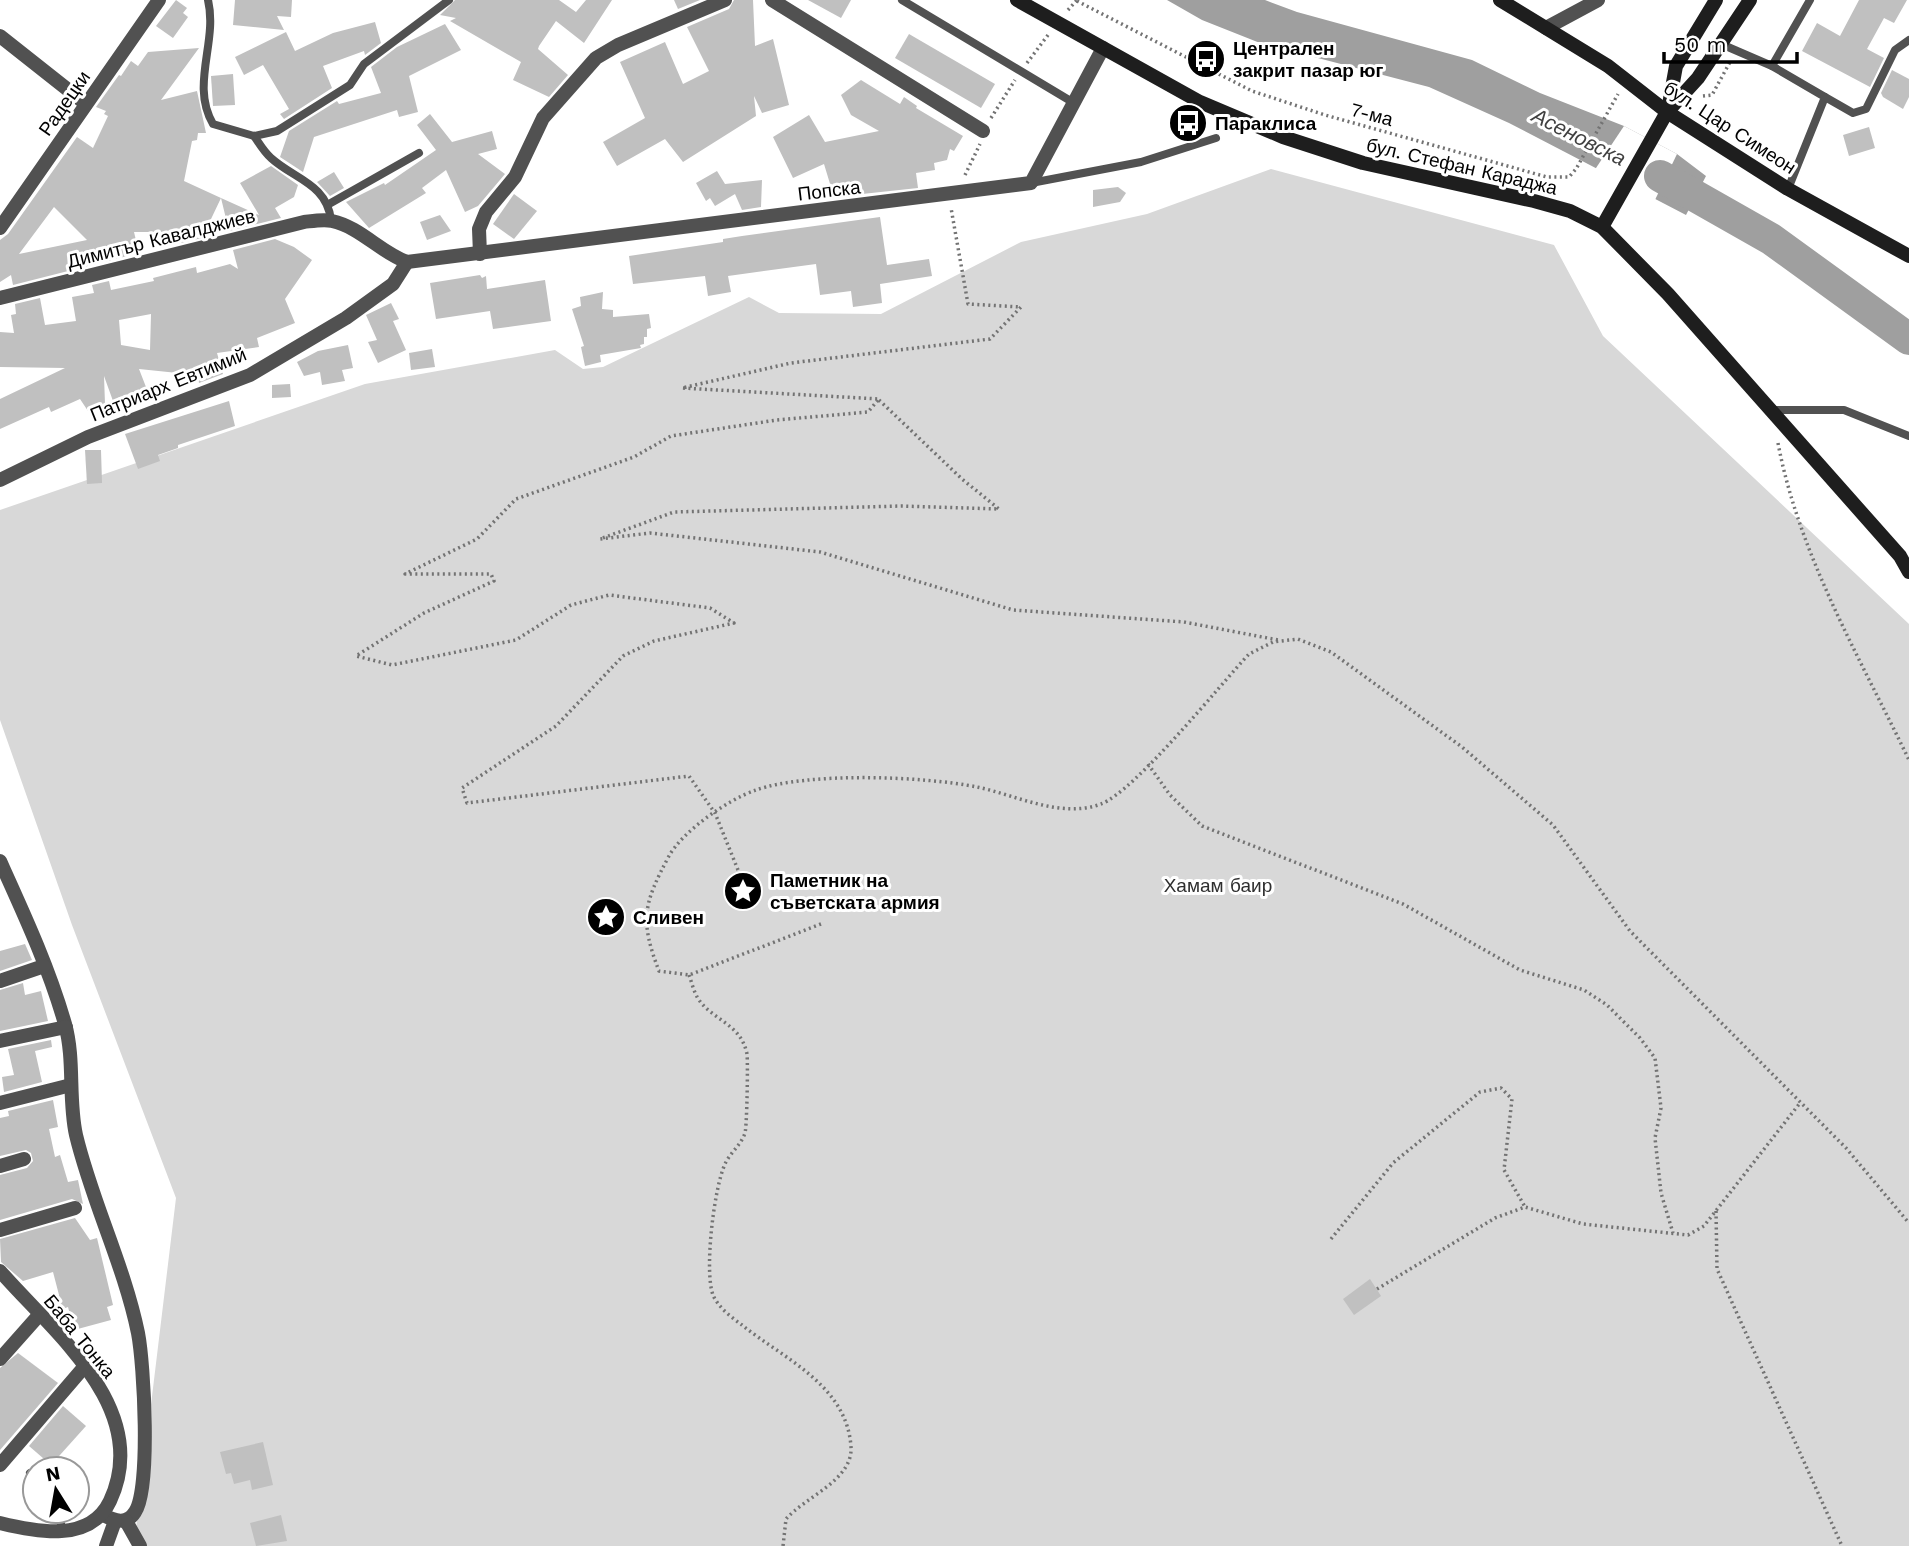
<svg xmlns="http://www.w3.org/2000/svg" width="1909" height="1546" viewBox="0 0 1909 1546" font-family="'Work Sans',sans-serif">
<rect width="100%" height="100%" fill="#fff"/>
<polygon fill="#d8d8d8" points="1271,169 1554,245 1603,336 1909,624 1909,1546 141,1546 135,1537 176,1198 72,925 0,720 0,510 365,384 555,350 583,369 603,367 749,297 779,313 881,314 1021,242 1147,214"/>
<polygon fill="#9f9f9f" points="1167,0 1265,0 1297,12 1472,60 1540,93 1624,126 1677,154 1706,176 1686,215 1509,123 1429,87 1260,43 1202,20"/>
<polygon fill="#fff" points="1624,126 1677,154 1654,202 1594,171"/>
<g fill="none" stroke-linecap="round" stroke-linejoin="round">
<polyline stroke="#9f9f9f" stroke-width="32" points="1660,176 1771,239 1909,339"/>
</g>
<g fill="#c0c0c0" fill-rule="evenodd">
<polygon points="176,0 187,8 183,13 188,17 173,38 156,26"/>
<polygon points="235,0 292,0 291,17 277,16 284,30 233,25"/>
<polygon points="455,0 559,0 576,12 586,0 612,0 584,43 556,21 539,46 538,49 568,75 549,97 513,80 521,62 450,21 456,18 440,15"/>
<polygon points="674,0 700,0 678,9"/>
<polygon points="734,0 753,0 755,46 773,39 789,105 762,113 754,96 756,116 683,162 665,139 617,166 603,142 645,118 620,62 665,42 683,84 709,71 687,27 729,9"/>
<polygon points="808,0 851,0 841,18"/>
<polygon points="1859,0 1907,0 1894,23 1884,18 1867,49 1884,58 1870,87 1802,51 1817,23 1840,36"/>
<polygon points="375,22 381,43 365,55 364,51 323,66 332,88 284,119 280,114 289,109 263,65 244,75 235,57 286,32 295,51 333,33"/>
<polygon points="445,24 461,50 409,76 418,112 399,117 397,110 314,137 303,172 280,157 289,131 337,101 339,104 381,93 371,67 397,47"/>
<polygon points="909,34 995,84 981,108 895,58"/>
<path d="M199,48L161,100L197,91L206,133H198L197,140L192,141L184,181L221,198L202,238L176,244L169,232H134L139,253L13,285L11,275L0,282V240L8,234L77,137L93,148L108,116L104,114L106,111L96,107L119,75L121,76L131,61L138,66L148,52ZM54,207L87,240L19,254Z"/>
<polygon points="1892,70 1909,79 1909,97 1903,109 1883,97 1881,93"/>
<polygon points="233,74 235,105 213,106 211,76"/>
<polygon points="861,80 900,104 904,97 917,106 916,108 963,136 954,151 950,149 947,160 934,163 935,170 916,173 918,188 834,197 824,164 793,178 773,137 809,115 825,142 879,131 851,115 841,95"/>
<polygon points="430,114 452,142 492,131 497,149 478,154 505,174 478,206 465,212 446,170 422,188 426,193 369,228 346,202 384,183 385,185 436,150 417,125"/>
<polygon points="1869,127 1875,148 1849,156 1843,135"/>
<polygon points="271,166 298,185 294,197 275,208 281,218 229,231 221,198 259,215 240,183"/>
<polygon points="717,171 725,184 762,180 761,207 742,210 735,194 715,206 710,198 706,201 696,183"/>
<polygon points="334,172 344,188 330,196 317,182"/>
<polygon points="1118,187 1126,193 1120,202 1093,207 1093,190"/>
<polygon points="514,194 537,211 514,239 493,224"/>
<polygon points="440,215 451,231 427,240 420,222"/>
<polygon points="880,217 887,265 929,259 932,276 880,284 882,303 853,307 851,291 820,295 816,264 728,276 731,292 708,296 705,276 633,284 629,256 723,242 723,239 742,236"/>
<path d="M275,239L294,247L312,260L285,299L295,323L257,338L259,347L217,353L223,374L199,383L197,375L139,369L146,387L113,401L104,376L105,404L88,411L80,399L51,412L49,407L0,429V399L65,368L0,367V332L14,333L11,315L16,314L15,304L40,298L45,325L76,321L72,297L94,293L92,285L109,281L111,290L154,281L153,278L196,267L197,273L230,264L238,269L233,250ZM151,314L150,350L121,345L119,320Z"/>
<polygon points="480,275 482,278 486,276 487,289 545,280 551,321 493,329 490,311 436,319 430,283"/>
<polygon points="603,292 602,309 613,310 613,317 649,314 651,328 647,329 647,337 644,337 644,344 640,345 641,348 600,355 601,362 585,366 581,347 584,346 572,309 581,306 580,297"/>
<polygon points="391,303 399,319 393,321 406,350 378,363 368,342 377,340 366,315"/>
<polygon points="348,345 353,368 342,370 345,381 322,385 320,372 304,376 297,362 318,351"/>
<polygon points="432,349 435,367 411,370 409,353"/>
<polygon points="290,384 291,397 272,398 272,385"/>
<polygon points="229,401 235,426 178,445 178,448 158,455 160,461 138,469 125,434"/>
<polygon points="85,450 101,450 102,483 87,484"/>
<polygon points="25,944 32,960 0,971 0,951"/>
<polygon points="23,983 25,995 41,991 48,1021 0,1031 0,990"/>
<polygon points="51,1040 52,1047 35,1051 42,1082 4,1092 2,1077 14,1075 8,1049"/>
<polygon points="53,1100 58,1127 49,1129 55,1157 60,1155 68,1182 78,1180 83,1204 72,1199 0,1220 0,1175 27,1168 33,1161 31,1153 26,1150 0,1156 0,1118 9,1116 8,1111"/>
<polygon points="75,1218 90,1240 97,1238 113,1305 107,1307 111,1320 74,1330 68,1307 52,1313 46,1306 59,1295 53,1272 23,1281 1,1262 0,1239"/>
<polygon points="1370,1279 1381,1296 1354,1315 1343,1299"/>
<polygon points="18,1353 58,1383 0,1450 0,1368"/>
<polygon points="63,1406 86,1426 51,1465 29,1446"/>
<polygon points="263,1442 273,1485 252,1490 250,1480 234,1484 231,1473 226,1474 220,1452"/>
<polygon points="281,1515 287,1541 256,1546 250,1523"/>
</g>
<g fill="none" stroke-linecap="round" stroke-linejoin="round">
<g stroke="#737373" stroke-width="3.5" stroke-dasharray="2 3.5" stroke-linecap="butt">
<polyline points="1077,1 1252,91 1325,115 1547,177 1569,177 1576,169 1618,94"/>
<polyline points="1068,10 1077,0"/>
<polyline points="1027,63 1048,35"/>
<polyline points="1703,96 1712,95 1730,62"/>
<polyline points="991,118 1015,80"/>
<polyline points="965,175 980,144"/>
<polyline points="879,400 962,479 999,509 901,506 674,512 600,539 650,533 820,552 1013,610 1184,622 1278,640"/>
<path d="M1778,443C1799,555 1860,658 1909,760"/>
<polyline points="1148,764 1170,795 1202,826 1403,904 1520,970 1584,990 1607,1005 1640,1038 1655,1058 1661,1108 1655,1138 1661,1193 1673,1233"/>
<polyline points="738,870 715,813 689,776 467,803 462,788 556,726 623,656 654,641 734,623 710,608 609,595 571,605 516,640 392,665 356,656 424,613 494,581 491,574 405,574 477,539 516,499 634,457 671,436 777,420 868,412 879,399 682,388 791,363 990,339 1021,307 968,304 951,208"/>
<path d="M821,924L689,975L659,971C639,919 644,903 669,856C683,831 727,800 756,790C807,772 923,776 977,787C1016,795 1061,819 1101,804C1134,792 1220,685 1249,654L1273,642L1298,639L1331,652L1462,747L1553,825L1630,931L1846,1148L1909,1223"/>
<path d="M689,975C692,983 694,993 699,1000C714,1021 741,1024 747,1054C748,1062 747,1126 745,1133C741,1145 730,1153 725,1164C714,1188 704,1271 713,1295C718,1307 731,1317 742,1325C784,1359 847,1385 851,1447C853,1480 805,1497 786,1519L783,1546"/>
<polyline points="1716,1211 1717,1269 1842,1546"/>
<polyline points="1331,1239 1393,1163 1480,1092 1501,1088 1512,1099 1504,1170 1525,1207"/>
<polyline points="1377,1289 1495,1218 1525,1207 1583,1224 1688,1235 1704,1226 1800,1103"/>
</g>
<g stroke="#515151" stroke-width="8">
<path d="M208,0C218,42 190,85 213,124L254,136L277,131L350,85L364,64L449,0"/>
<polyline points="902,0 1074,103"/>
<polyline points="1721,44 1772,66 1825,97 1788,189"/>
<polyline points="1772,66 1810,0"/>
<polyline points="1825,97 1853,113 1866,109 1895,50 1909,40"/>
<path d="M254,136C259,143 264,152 271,158C294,179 327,184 331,220"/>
<polyline points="1031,183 1141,162 1216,138"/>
<polyline points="329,204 419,153"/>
<polyline points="1772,410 1844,410 1909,436"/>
<polyline points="30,1473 35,1480"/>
<polyline points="56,1511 64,1532"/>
</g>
<g stroke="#515151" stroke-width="14">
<polyline points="772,0 983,131"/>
<polyline points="1546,28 1598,0"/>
<polyline points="0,36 86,104"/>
<polyline points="0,228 159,0"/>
<polyline points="480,254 479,229 486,212 515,177 543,118 596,58 618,45 725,0"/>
<path d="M0,298L304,222C313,221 324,219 332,221C360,227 380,252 407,262L1031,183L1103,48"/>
<polyline points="0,480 88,437 250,375 346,318 393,284 407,262"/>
<path d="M0,861C24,914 49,968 65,1024C75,1060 68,1099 76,1135C92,1202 124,1265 138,1333C144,1364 151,1489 135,1512C127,1525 115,1521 103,1515"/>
<polyline points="0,981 44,966"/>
<polyline points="0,1041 66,1027"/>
<polyline points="0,1103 71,1085"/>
<polyline points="0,1166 24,1159"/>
<polyline points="0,1230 75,1208"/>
<path d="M0,1271C53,1332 153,1409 110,1501C90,1543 37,1532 0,1523"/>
<polyline points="0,1359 40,1314"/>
<polyline points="0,1465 85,1366"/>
<polyline points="126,1521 140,1546"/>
<polyline points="106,1546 115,1521"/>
</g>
<g stroke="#1e1e1e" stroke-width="14">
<polyline points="1017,0 1200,102 1283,137 1363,163 1534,201 1570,211 1602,227 1668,294 1900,556 1909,572"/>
<polyline points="1500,0 1608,66 1667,112 1788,189 1909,256"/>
<polyline points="1668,110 1676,66 1716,0"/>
<polyline points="1602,227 1667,112 1698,78 1750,0"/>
</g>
</g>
<defs>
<symbol id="bus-disc" viewBox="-11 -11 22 22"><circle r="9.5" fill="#000" stroke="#fff"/><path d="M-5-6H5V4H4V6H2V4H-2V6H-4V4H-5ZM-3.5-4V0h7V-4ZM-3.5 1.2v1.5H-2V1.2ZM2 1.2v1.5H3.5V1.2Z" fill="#fff"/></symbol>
<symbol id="sight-disc" viewBox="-11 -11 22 22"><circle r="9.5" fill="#000" stroke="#fff"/><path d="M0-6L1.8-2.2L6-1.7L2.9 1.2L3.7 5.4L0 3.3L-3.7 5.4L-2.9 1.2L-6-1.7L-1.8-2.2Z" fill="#fff"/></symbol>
</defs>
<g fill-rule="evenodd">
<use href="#bus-disc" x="1184" y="37" width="44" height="44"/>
<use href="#bus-disc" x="1166" y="101" width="44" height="44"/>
<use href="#sight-disc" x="721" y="869" width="44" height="44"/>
<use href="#sight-disc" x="584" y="895" width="44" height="44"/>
</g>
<g text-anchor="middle" stroke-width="6" stroke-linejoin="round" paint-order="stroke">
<g font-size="19" font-weight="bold" fill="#000" stroke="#fff" text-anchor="start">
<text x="1233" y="55">Централен<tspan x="1233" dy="22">закрит пазар юг</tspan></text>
<text x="1215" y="130">Параклиса</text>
<text x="770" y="887">Паметник на<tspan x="770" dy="22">съветската армия</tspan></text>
<text x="633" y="924">Сливен</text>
</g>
<g font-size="19" fill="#000" stroke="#fff">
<text transform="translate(64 103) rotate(-55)" y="7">Радецки</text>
<text transform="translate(1372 114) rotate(15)" y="7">7-ма</text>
<text transform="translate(1730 127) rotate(33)" y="7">бул. Цар Симеон</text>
<text transform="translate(1462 166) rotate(13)" y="7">бул. Стефан Караджа</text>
<text transform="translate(829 190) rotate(-7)" y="7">Попска</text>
<text transform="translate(161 238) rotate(-14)" y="7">Димитър Кавалджиев</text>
<text transform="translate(168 384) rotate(-22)" y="7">Патриарх Евтимий</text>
<text transform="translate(80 1336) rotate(51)" y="7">Баба Тонка</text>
</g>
<g font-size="19" fill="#2f2f2f" stroke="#fff">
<text x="1218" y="892">Хамам баир</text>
</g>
<g font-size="21" font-style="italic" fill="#404040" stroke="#fff">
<text transform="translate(1579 137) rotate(27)" y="7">Асеновска</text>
</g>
</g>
<g transform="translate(56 1490) rotate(349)"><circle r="33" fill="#ffffff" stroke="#999999" stroke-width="2"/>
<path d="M0-5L12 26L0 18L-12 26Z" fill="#000000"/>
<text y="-10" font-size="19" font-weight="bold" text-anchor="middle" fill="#000000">N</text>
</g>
<path d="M1664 52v10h133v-10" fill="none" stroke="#000000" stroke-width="3.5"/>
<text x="1674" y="52" font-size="21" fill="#000000" stroke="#ffffff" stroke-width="5" paint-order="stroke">50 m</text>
</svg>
